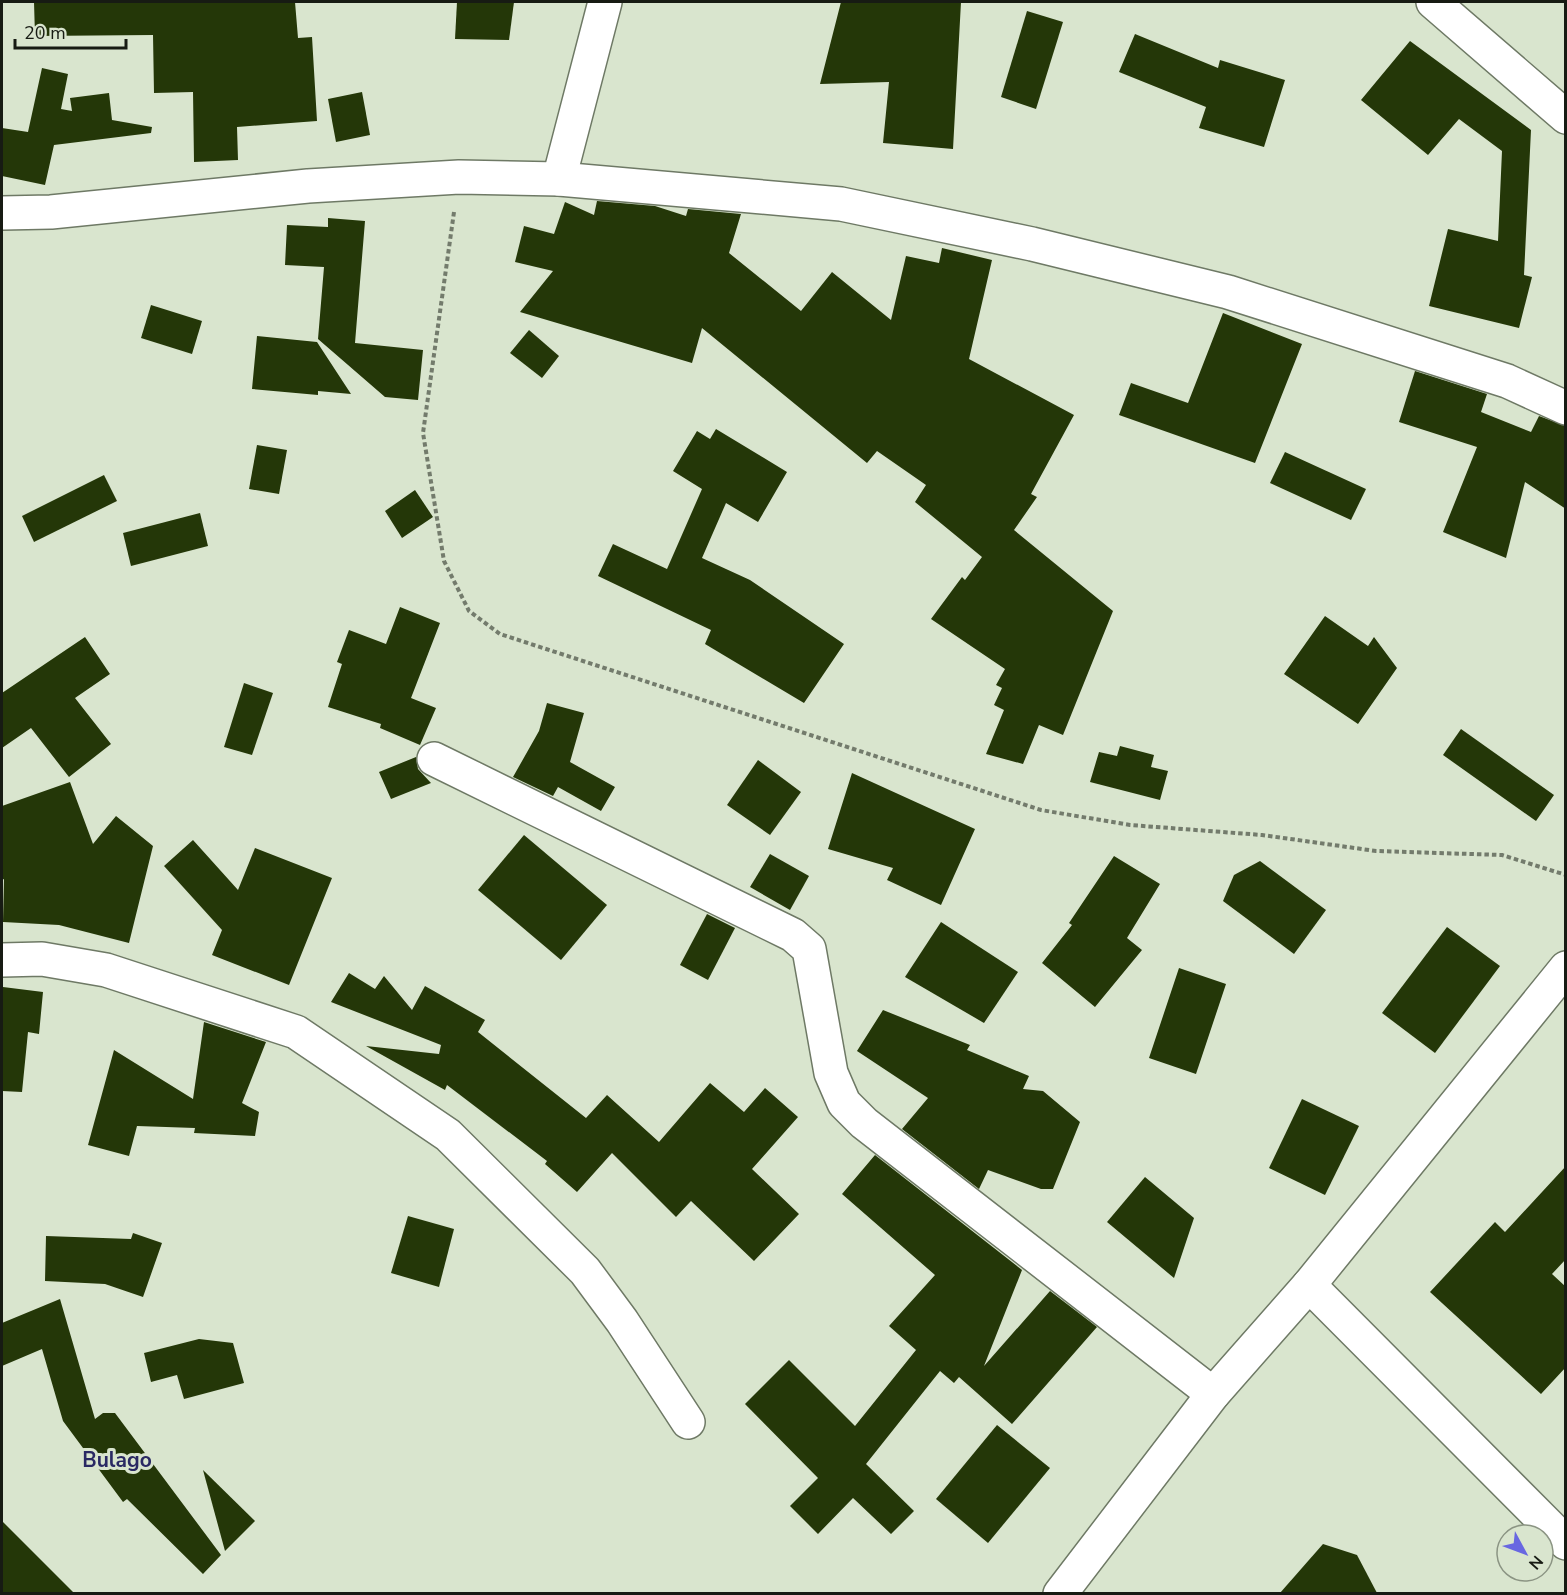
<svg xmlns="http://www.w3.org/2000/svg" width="1567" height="1595" viewBox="0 0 1567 1595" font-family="'Nunito Sans',sans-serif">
<rect width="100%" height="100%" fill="#d9e5ce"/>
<g fill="#243708">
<polygon points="34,2 295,2 298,38 312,37 317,121 237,127 238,160 194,162 193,92 154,93 153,35 35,36"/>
<polygon points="457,2 514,2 509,40 455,39"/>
<polygon points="841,2 961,2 953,149 883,143 889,82 820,84"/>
<polygon points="1027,11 1063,22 1036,109 1001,97"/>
<polygon points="1135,34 1218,68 1220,60 1285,80 1264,147 1199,128 1206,107 1119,72"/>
<polygon points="1410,41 1531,130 1524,275 1532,277 1519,328 1429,306 1448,229 1498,241 1502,151 1459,119 1428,155 1361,100"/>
<polygon points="42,68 68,74 61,109 72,111 70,98 109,93 112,120 152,127 151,133 54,145 45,185 2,176 2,128 28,132"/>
<polygon points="362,92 370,135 336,142 328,99"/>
<polygon points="597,201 655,206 686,216 688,209 741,214 729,253 801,311 832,272 891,320 906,256 939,263 942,248 992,260 969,359 1074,415 1031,494 1037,497 1014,530 1113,611 1063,735 1039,725 1023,764 986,754 1004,710 994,705 1002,688 996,685 1005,669 931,619 962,577 965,580 982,557 915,502 926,485 877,451 867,463 702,328 692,363 520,312 553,271 515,262 524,226 554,234 565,202 594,215"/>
<polygon points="328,218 365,221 355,343 423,350 418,400 385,397 318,339 324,267 285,265 287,225 328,227"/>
<polygon points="151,305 202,321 192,354 141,338"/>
<polygon points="1223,313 1302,344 1255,463 1119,415 1131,383 1188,403"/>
<polygon points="529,330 559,356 542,378 510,353"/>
<polygon points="257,336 317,342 351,394 318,391 318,395 252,389"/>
<polygon points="1415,371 1487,394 1481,412 1531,432 1539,416 1566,426 1566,509 1525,482 1506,558 1443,532 1477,447 1399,422"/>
<polygon points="716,429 787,472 758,522 726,503 702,558 750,580 844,644 804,703 705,644 711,630 598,576 613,544 667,569 702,489 673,471 697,431 710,439"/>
<polygon points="257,445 287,450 279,494 249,489"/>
<polygon points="1285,452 1366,489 1351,520 1270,483"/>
<polygon points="104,475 117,501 34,542 22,516"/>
<polygon points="415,490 433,517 402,538 385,511"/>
<polygon points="200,513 208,546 131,566 123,533"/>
<polygon points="400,607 440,623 411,698 436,708 420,745 380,728 381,724 328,707 342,664 337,662 349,630 386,644"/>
<polygon points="1325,616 1368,646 1374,637 1397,668 1358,724 1284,674"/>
<polygon points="85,637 110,674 75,698 111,744 69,777 31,728 2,748 2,693"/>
<polygon points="244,683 273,693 252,755 224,747"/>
<polygon points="547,703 584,713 570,762 615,787 601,811 558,787 553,796 513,777 539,731"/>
<polygon points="1461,729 1554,795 1536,821 1443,755"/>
<polygon points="1120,746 1154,755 1151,767 1168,771 1160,800 1090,782 1099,752 1117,756"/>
<polygon points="416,757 418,769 431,783 391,799 379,772"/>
<polygon points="758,760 801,792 770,835 727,805"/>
<polygon points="852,773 975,829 941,905 887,880 893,868 828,849"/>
<polygon points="70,782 93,844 116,816 153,846 129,943 59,925 3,922 4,879 2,880 2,806"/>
<polygon points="524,835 607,905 561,960 478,890"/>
<polygon points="193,840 238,890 255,848 332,878 289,985 212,955 222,930 164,866"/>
<polygon points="770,854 809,876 790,910 750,887"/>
<polygon points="1114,856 1160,884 1127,938 1142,950 1095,1007 1042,963 1072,925 1069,923"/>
<polygon points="1260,861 1326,910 1294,954 1223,901 1234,875"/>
<polygon points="707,914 735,928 708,980 680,965"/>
<polygon points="941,922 1018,972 984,1023 905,977"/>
<polygon points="1447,927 1500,966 1435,1053 1382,1013"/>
<polygon points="1179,968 1226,984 1196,1074 1149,1058"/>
<polygon points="349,973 375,989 384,976 412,1010 425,986 485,1020 478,1032 586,1118 607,1095 659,1142 710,1083 744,1112 765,1088 798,1117 752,1169 799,1214 754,1261 691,1201 676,1217 612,1153 577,1192 545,1164 547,1161 447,1085 445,1090 366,1046 439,1054 441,1045 331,1002"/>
<polygon points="3,987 43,992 39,1034 28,1032 22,1092 2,1091"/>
<polygon points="883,1010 970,1045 967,1050 1029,1076 1023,1089 1043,1091 1080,1122 1053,1189 1041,1189 988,1170 979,1189 902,1129 928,1098 857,1051"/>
<polygon points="204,1022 266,1042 242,1103 259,1112 255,1136 194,1133 195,1128 137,1126 129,1156 88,1145 114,1050 193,1099"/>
<polygon points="1302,1099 1359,1126 1325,1195 1269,1168"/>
<polygon points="875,1155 1022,1270 984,1366 1050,1291 1097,1327 1012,1424 959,1377 954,1383 940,1371 866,1464 914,1511 891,1534 853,1498 818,1534 790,1506 818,1478 745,1404 789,1360 855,1426 916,1350 889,1326 935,1275 842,1194"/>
<polygon points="1566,1166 1566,1259 1552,1274 1566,1287 1566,1367 1541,1394 1430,1292 1495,1222 1505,1232"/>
<polygon points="1145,1177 1194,1218 1174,1278 1107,1222"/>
<polygon points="408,1216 454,1229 439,1287 391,1273"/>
<polygon points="133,1233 162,1243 143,1297 105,1284 45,1281 46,1236 131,1239"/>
<polygon points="60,1299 95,1419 103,1413 115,1413 221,1555 203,1574 127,1499 123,1502 63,1421 42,1349 2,1366 2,1323"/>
<polygon points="199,1339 233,1343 244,1383 184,1399 177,1375 151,1382 144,1353"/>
<polygon points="997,1425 1050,1468 988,1543 936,1499"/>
<polygon points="203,1470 255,1521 225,1551"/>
<polygon points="2,1521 74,1593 2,1593"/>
<polygon points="1323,1544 1357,1555 1377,1593 1280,1593"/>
</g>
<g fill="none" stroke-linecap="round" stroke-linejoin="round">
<defs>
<g id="street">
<polyline points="1433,2 1566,117"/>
<polyline points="559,179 605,2"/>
<polyline points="2,213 51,212 308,186 459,177 559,179 841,204 1032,244 1228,292 1507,381 1566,408"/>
<polyline points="434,759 793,935 809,949 831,1073 844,1103 864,1123 1213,1394"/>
<polyline points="2,960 42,959 106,970 296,1032 448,1135 585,1271 622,1321 688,1422"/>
<polyline points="1309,1285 1566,1543"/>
<polyline points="1060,1594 1213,1394 1309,1285 1566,968"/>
</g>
</defs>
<use href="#street" stroke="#6e7965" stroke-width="36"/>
<polyline stroke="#737b6c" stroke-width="4" stroke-dasharray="4.5 3" stroke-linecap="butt" points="454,212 423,433 444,561 469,611 500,634 1041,810 1130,825 1262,835 1376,851 1502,855 1566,875"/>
<use href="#street" stroke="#fff" stroke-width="33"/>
</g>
<g text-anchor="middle" stroke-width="6" stroke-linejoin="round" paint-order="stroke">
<g font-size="21" font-weight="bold" fill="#2a2963" stroke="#d9e5ce">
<text x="117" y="1467">Bulago</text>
</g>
</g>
<rect width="1567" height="1595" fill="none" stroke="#171b13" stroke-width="6"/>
<g transform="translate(1525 1553) rotate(131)"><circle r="28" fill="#d9e5ce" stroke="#8b9483" stroke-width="1.5"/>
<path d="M0-4.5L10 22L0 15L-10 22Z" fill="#6867e1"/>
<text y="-9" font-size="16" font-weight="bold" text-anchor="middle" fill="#171b13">N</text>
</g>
<path d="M15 39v9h111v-9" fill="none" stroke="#171b13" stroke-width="3"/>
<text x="24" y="39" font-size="18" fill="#171b13" stroke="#d9e5ce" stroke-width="4.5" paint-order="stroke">20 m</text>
</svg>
